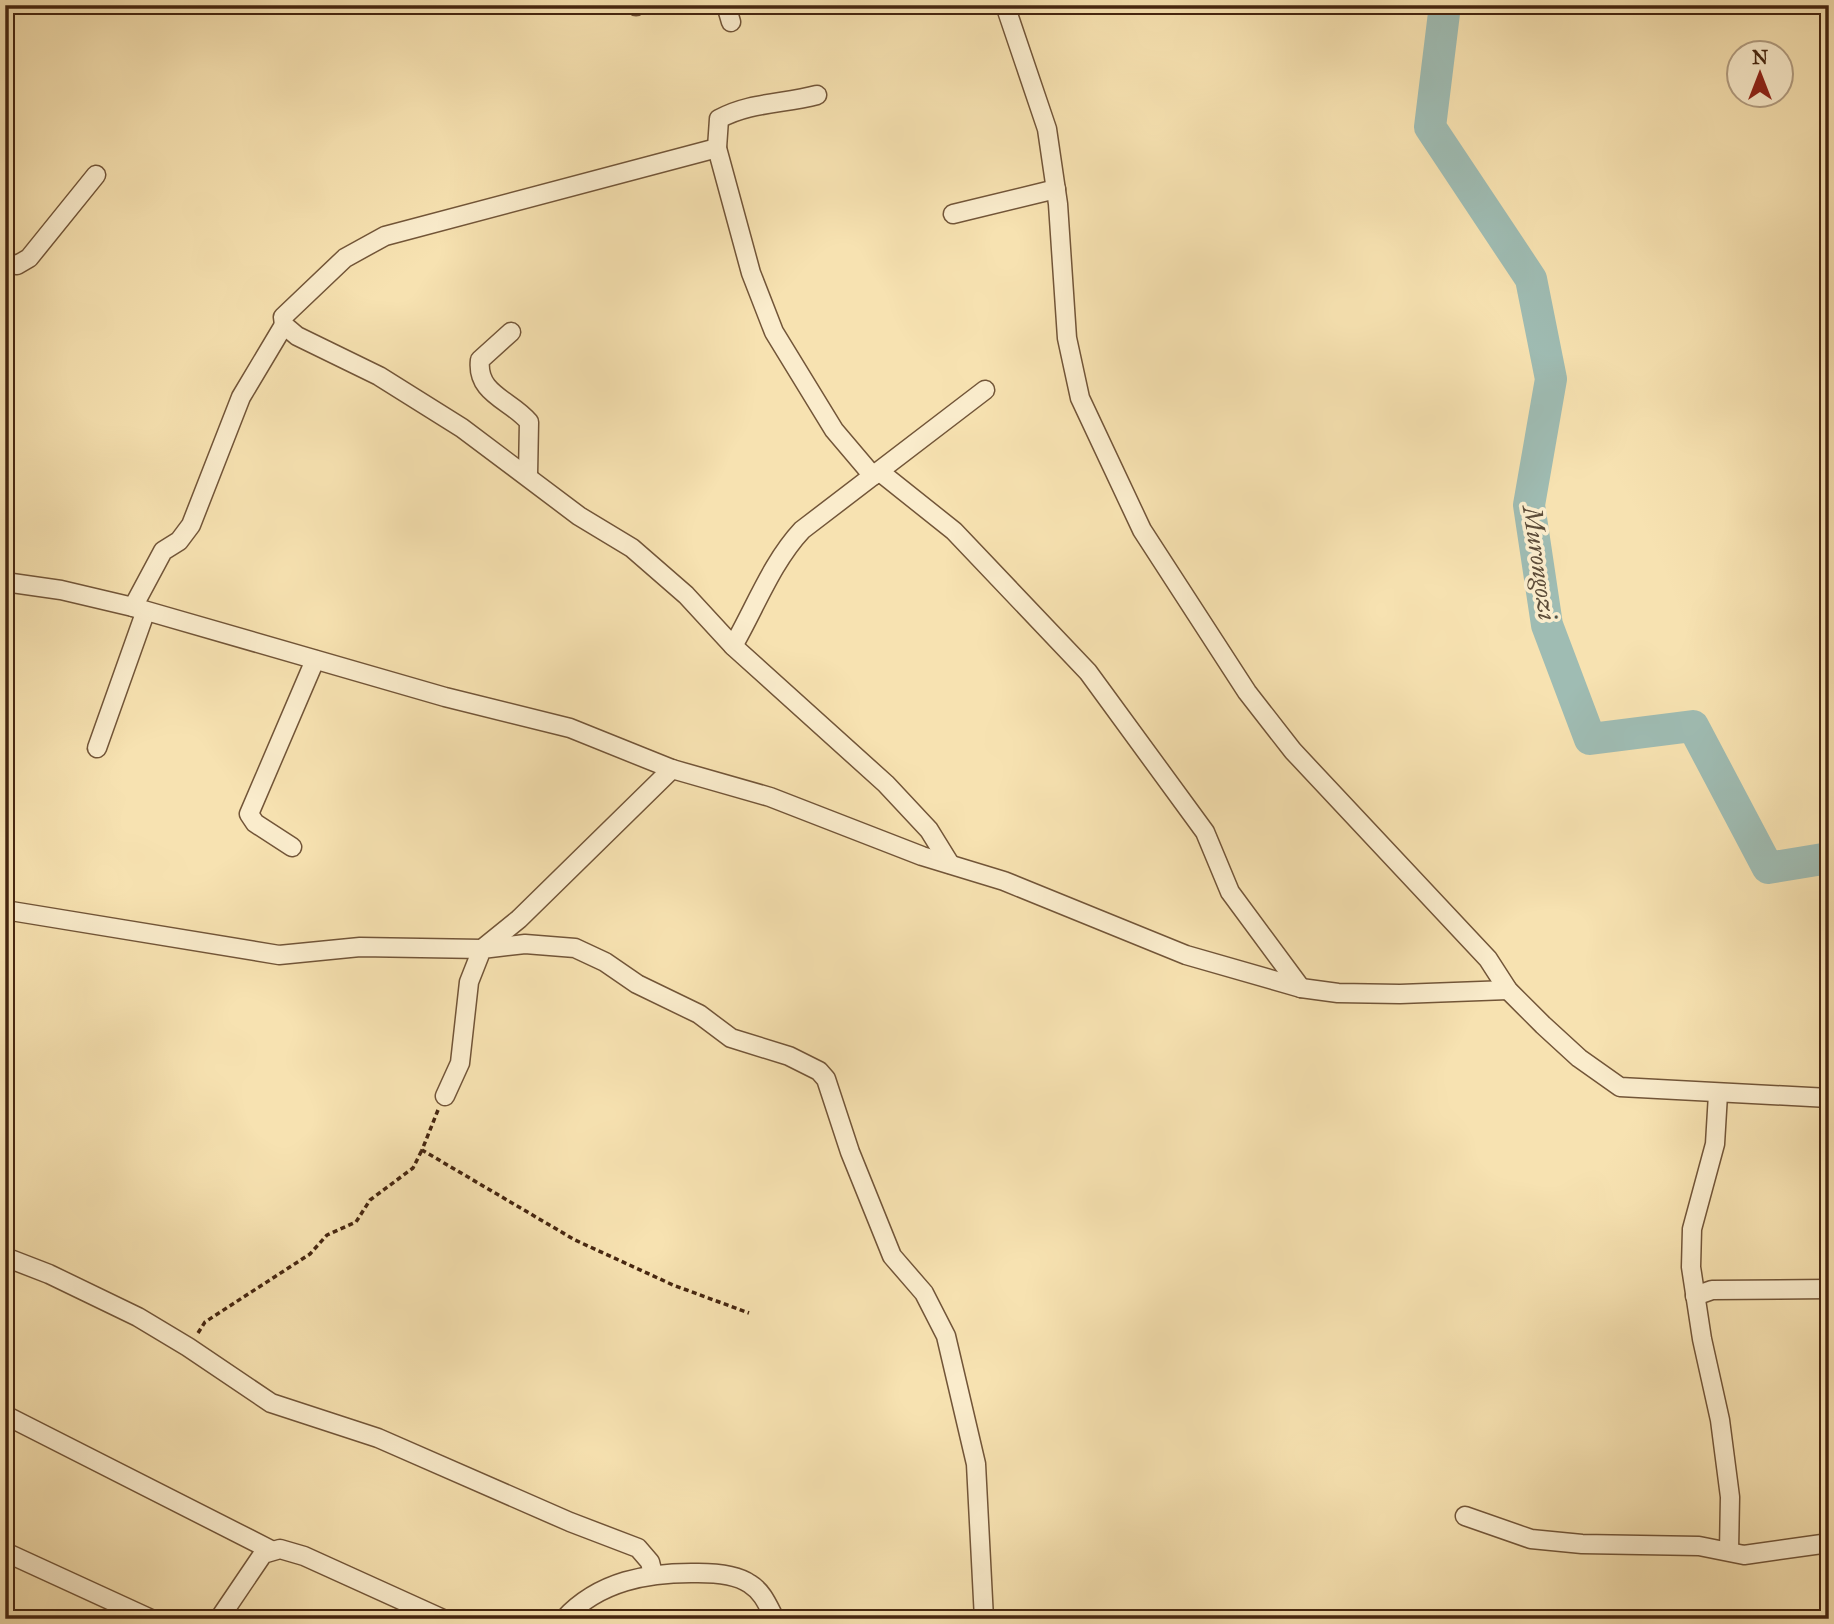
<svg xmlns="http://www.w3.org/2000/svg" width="1834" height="1624" viewBox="0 0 1834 1624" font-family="'IM FELL Great Primer',serif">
<rect width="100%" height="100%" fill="#f7e2b1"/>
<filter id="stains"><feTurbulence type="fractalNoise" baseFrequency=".00286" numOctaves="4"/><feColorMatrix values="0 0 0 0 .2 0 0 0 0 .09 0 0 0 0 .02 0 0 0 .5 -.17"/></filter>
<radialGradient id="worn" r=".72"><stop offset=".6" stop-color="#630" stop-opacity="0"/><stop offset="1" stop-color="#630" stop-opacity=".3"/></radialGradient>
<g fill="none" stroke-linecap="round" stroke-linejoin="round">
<polyline stroke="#9fbcb3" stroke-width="32" points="1445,5 1430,127 1531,279 1551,379 1529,505 1547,625 1590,739 1693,726 1768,868 1829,858"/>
<defs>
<g id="minor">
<polyline points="726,5 731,22"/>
<polyline points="1005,5 1047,129 1058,204 1067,338 1080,398 1142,530 1247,692 1293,751 1488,959 1508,990 1543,1025 1579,1058 1620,1087 1829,1098"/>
<polyline points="636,6 636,5"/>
<path d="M817,95C784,104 750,102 719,119L717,148L751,273L774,332L834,430L873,476"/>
<polyline points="717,148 385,236 345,258 283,317 284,325 297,336 379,376 462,428 579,516 632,548 686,595 733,646 886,784 929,830 950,864"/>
<polyline points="953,214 1056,189"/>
<polyline points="5,262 17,265 29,258 96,175"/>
<path d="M511,332L480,360C476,394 511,400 529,422L528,475"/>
<polyline points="880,472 954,531 1088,672 1205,832 1230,892 1301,988"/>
<polyline points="5,582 61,590 133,607 445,697 570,728 672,769 770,797 922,856 1004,881 1186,955 1301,988 1338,993 1400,994 1508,990"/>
<polyline points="133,607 163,551 179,541 191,525 241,397 284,325"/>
<path d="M733,646C755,608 772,562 802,530L985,390"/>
<polyline points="97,748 145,613"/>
<polyline points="292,847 255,823 249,814 315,660"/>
<polyline points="5,910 279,955 360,947 482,949 519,919 672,769"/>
<polyline points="1718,1094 1715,1144 1692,1229 1691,1267 1702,1339 1720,1420 1730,1497 1729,1551"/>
<polyline points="445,1096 460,1063 469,982 482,949 525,944 575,948 605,962 637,984 699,1014 731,1038 789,1056 819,1071 826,1079 850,1152 892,1256 924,1293 946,1336 976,1464 984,1619"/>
<polyline points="5,1257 49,1274 138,1317 188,1347 271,1403 378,1438 570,1522 638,1548 650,1562 653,1574"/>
<polyline points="1695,1296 1712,1290 1829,1289"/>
<polyline points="5,1415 271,1550"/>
<polyline points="1465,1516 1531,1539 1582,1544 1699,1546 1744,1555 1829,1543"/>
<polyline points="5,1552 151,1619"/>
<polyline points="219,1619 263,1554 280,1549 304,1556 443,1619"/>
<path d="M564,1619C599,1581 648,1572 698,1573C714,1573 736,1574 750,1584C763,1592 768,1606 775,1619"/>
</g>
</defs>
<use href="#minor" stroke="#725538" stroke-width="21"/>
<g stroke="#462610" stroke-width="3.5" stroke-dasharray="5 3.5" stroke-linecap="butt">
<polyline points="438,1110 422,1150 575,1240 673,1285 749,1313"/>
<polyline points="198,1333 205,1322 310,1254 327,1235 356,1222 370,1200 413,1168 422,1150"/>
</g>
<use href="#minor" stroke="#faeccc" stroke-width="18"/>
</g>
<g text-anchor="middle" stroke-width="7" stroke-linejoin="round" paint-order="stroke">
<g font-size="26" font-style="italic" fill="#5c4c39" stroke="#faeccc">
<text transform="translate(1540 563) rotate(82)" y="9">Murongozi</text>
</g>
</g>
<rect width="1834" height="1624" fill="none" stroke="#f7e2b1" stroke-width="28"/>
<rect x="7" y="7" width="1820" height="1610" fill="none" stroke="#462610" stroke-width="3.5"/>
<rect x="14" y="14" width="1806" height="1596" fill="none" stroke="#462610" stroke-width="2"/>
<g transform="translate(1760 74)"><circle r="33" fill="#faeccc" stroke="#b29d81" stroke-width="2"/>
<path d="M0-5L12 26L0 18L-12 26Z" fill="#8f2418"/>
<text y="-10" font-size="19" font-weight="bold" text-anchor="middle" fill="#462610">N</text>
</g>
<rect width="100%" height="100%" filter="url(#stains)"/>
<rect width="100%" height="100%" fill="url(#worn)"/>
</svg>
